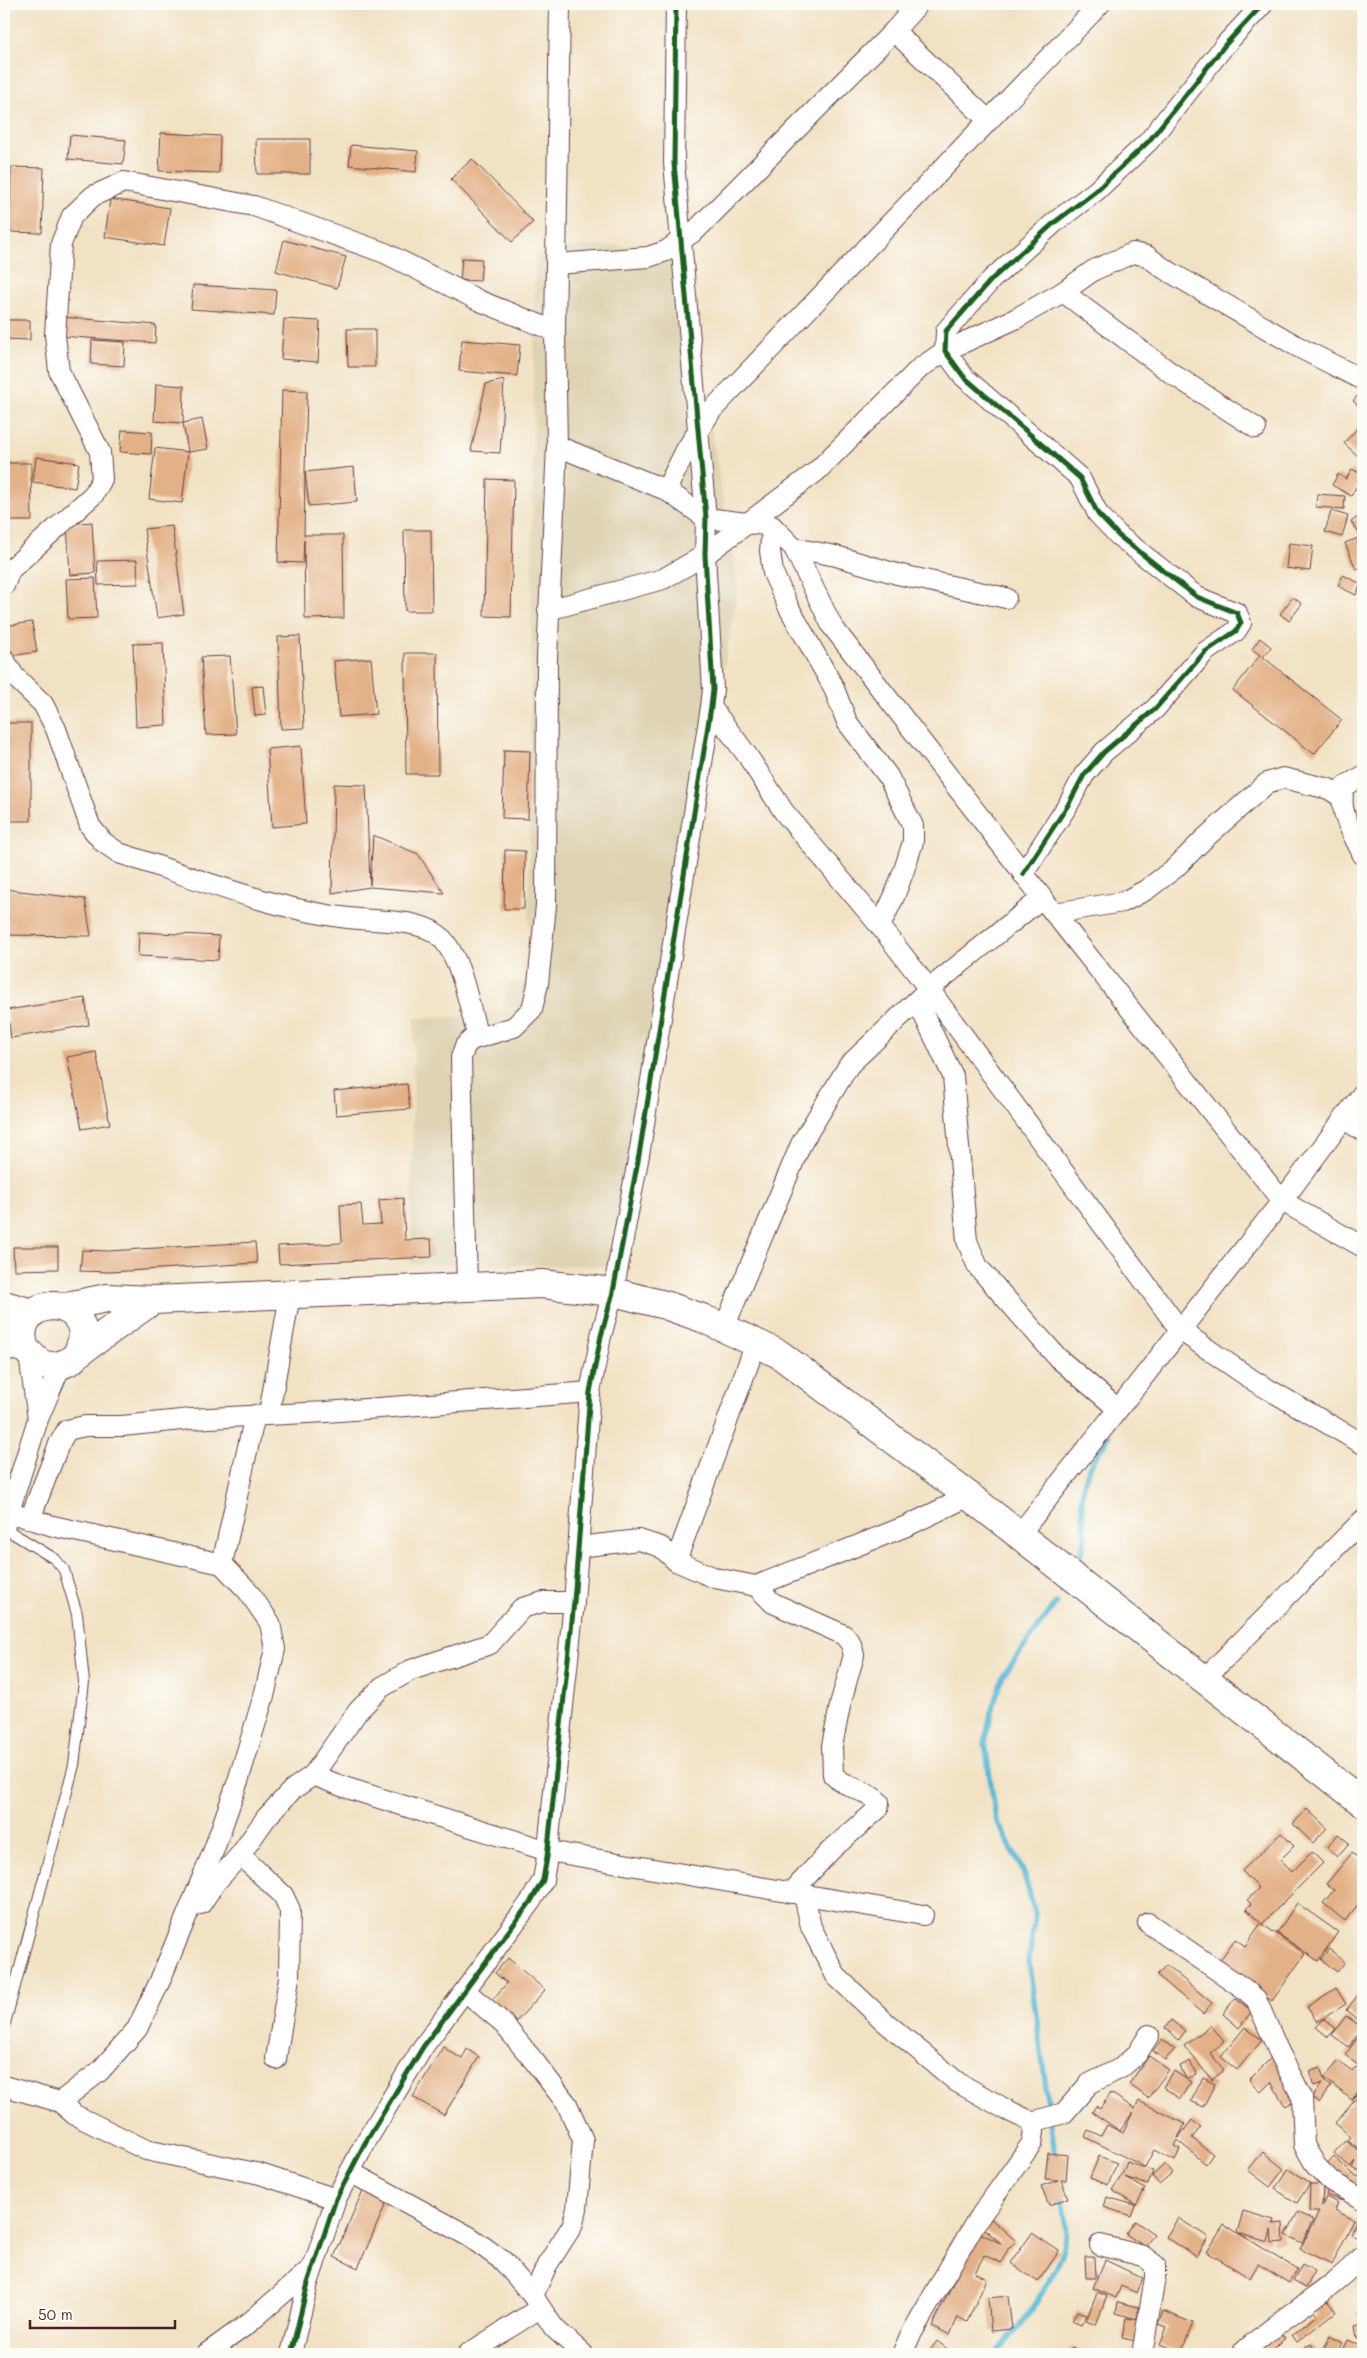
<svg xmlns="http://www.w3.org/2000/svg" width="1367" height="2358" viewBox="0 0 1367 2358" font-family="Mali,sans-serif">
<rect width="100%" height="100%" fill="#fdfcf7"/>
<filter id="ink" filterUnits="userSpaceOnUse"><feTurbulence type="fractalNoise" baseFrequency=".02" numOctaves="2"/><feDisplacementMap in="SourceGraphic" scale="10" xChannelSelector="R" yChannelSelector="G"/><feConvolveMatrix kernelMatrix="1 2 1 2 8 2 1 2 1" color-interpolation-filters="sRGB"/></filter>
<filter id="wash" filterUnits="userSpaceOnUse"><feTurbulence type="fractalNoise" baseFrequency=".0096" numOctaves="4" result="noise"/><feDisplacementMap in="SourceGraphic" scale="20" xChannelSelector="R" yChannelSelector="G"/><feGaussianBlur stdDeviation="1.12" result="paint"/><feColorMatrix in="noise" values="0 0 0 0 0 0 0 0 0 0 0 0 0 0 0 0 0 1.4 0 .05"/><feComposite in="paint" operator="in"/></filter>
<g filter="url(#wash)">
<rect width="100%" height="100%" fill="#f1e2c4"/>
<polygon fill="#ded3b4" points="674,244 681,250 738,588 616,1266 411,1264 414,1018 453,1017 505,1010 506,981 528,984 535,257 574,247"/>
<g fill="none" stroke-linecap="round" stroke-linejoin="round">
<g stroke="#54b5d3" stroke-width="5.5">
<path d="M1079,1570C1076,1553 1084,1553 1085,1537C1085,1526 1082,1515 1082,1503C1082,1474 1094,1459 1109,1436"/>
<polyline points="1056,1603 1003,1676 991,1713 985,1743 996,1819 1023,1871 1035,1913 1029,1961 1031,1979 1056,2160"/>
<path d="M997,2354C1018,2328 1065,2269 1066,2236C1066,2222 1063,2208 1061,2194"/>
</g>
</g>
<g id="blocks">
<g fill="#e3b187">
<polygon points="161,133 220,136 219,173 159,171"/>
<polygon points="70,135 126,140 123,164 68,159"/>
<polygon points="256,139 310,139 310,174 257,174"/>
<polygon points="351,145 418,151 416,172 349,165"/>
<polygon points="472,159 533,222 512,242 451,179"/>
<polygon points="11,167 44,168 42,233 9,232"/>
<polygon points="110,199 170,208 164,246 105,237"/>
<polygon points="284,240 346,257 337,288 276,271"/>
<polygon points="462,258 482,259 480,281 460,280"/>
<polygon points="193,285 276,290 274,315 191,309"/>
<polygon points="62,317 156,325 155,343 60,336"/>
<polygon points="284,319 320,321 318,362 281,359"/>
<polygon points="4,320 30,320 30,340 4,339"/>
<polygon points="347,329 375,329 375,367 348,367"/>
<polygon points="92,340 125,342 124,366 91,364"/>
<polygon points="462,340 520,345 517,376 459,371"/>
<polygon points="504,380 500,453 471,451 486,384"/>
<polygon points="156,384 184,386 183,423 154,421"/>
<polygon points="282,390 307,391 305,472 354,467 357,502 309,506 305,472 304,535 343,535 344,618 305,619 304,540 303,563 278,562"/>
<polygon points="1358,395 1363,399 1363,410 1353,401"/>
<polygon points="202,419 208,449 188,452 182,503 149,499 155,448 188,452 183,423"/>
<polygon points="1363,422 1363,461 1344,443"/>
<polygon points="122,430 152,432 151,454 120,452"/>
<polygon points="36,457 79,463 75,488 33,482"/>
<polygon points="4,463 31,463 32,521 4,521"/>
<polygon points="1352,469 1363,475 1351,496 1332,485 1338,474 1346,479"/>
<polygon points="487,479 514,480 511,617 484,616"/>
<polygon points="1317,494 1345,496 1344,509 1316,507"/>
<polygon points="1331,511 1348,516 1342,537 1325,532"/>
<polygon points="1363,513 1363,534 1361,536 1351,522"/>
<polygon points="92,522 95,573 70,575 67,524"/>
<polygon points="172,526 184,614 157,618 144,529"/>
<polygon points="404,530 431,530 432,611 405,611"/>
<polygon points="1361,537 1363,543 1363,566 1356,569 1345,543"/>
<polygon points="1289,543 1313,546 1310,571 1286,568"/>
<polygon points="137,560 138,584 98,585 97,561"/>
<polygon points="1343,575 1361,584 1356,595 1338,586"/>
<polygon points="95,578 97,618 68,619 66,579"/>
<polygon points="1293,597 1302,604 1289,621 1280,614"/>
<polygon points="32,622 37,652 4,657 4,626"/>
<polygon points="300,636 304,728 281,729 278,637"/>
<polygon points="1260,638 1271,647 1263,657 1342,720 1314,754 1233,690 1260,655 1252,649"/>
<polygon points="163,643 166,725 136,727 133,644"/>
<polygon points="405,653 437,653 438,774 406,774"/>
<polygon points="230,656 236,734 206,735 201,657"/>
<polygon points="371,658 376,714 339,717 334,661"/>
<polygon points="263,686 266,715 255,716 252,687"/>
<rect x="7" y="723" width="24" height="98"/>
<polygon points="301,746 306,824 272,827 267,749"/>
<polygon points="504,750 530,751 528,819 502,818"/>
<polygon points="334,784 366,785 370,885 373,835 418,854 444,893 370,887 332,893"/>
<polygon points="505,850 525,851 524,909 504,909"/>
<polygon points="4,889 85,899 91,936 4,935"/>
<polygon points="139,932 219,936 218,960 138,956"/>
<polygon points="85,998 89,1025 11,1038 7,1010"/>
<polygon points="96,1052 110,1124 82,1129 67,1057"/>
<polygon points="4,1069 8,1087 4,1088"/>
<polygon points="407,1084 410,1109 336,1115 334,1091"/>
<polygon points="403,1198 405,1240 431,1239 432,1257 279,1264 278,1246 342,1243 340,1205 361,1204 363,1225 381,1224 379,1200"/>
<polygon points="255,1242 257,1263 110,1272 80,1271 82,1250 108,1251"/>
<polygon points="13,1247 58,1247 58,1269 14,1270"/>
<polygon points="1307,1809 1327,1828 1313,1843 1293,1824"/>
<polygon points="1281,1833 1294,1846 1280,1860 1292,1872 1312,1852 1323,1863 1262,1924 1305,1954 1272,2001 1218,1963 1235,1939 1245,1946 1261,1923 1246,1909 1251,1904 1247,1900 1259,1888 1242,1871"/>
<polygon points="1338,1834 1349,1843 1337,1857 1327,1848"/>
<polygon points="1352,1853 1363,1862 1363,1898 1345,1921 1323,1903 1334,1890 1326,1884"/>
<polygon points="1297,1903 1338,1932 1318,1961 1277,1933"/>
<polygon points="1329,1949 1345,1962 1337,1972 1321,1959"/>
<polygon points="508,1958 545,1990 515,2023 491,2001 507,1983 495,1973"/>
<polygon points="1166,1965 1212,2003 1203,2014 1157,1975"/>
<polygon points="1336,1988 1346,2004 1317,2022 1307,2007"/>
<polygon points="1363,1989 1363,2024 1346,2010"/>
<polygon points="1235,1998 1252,2011 1239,2028 1223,2014"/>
<polygon points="1346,2016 1363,2028 1349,2047 1332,2035"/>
<polygon points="1324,2019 1336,2029 1328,2037 1316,2027"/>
<polygon points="1171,2020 1185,2031 1179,2040 1165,2028"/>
<polygon points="1211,2025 1224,2042 1210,2053 1224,2070 1212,2080 1184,2046"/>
<polygon points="1245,2027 1262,2040 1237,2070 1221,2057"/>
<polygon points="1162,2039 1175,2049 1165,2060 1153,2051"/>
<polygon points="1357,2039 1363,2044 1363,2069 1345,2055"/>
<polygon points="443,2047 462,2059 467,2049 479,2057 444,2115 413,2097"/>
<polygon points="1149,2056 1169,2070 1148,2098 1129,2084"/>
<polygon points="1273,2056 1284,2068 1278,2075 1285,2071 1300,2097 1285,2106 1271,2082 1261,2092 1249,2080"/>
<polygon points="1190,2061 1196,2074 1186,2079 1191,2082 1180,2099 1163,2087 1174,2071 1186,2079 1180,2066"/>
<polygon points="1339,2061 1352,2071 1356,2067 1363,2073 1363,2085 1352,2100 1324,2078"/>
<polygon points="1320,2067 1325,2082 1331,2086 1319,2103 1312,2097 1322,2083 1314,2086 1309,2071"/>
<polygon points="1203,2078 1215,2084 1203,2107 1191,2101"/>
<polygon points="1111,2093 1135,2109 1139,2101 1185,2124 1178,2138 1192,2120 1201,2127 1192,2138 1213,2154 1206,2164 1177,2140 1174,2146 1180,2149 1175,2161 1154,2150 1145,2167 1085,2137 1088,2130 1101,2136 1107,2125 1123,2133 1133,2112 1120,2131 1092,2112 1096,2106 1100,2109"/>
<polygon points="1355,2099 1363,2106 1363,2152 1347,2140 1350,2136 1335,2123"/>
<polygon points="1345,2140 1362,2153 1358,2157 1363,2160 1363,2193 1346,2184 1350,2176 1343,2183 1325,2166 1334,2156 1352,2174 1360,2177 1362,2173 1352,2168 1355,2161 1350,2167 1334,2153"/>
<polygon points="1263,2152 1284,2169 1270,2187 1248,2170"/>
<polygon points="1048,2153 1068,2155 1066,2180 1061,2180 1068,2198 1049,2205 1041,2186 1058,2180 1045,2179"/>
<polygon points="1099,2156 1117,2163 1108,2185 1090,2178"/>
<polygon points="1127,2162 1153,2171 1148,2185 1125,2177 1145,2189 1136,2205 1112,2190 1122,2175"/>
<polygon points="1165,2164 1172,2173 1159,2184 1152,2176"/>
<polygon points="1288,2169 1310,2183 1297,2203 1275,2189"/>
<polygon points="1310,2184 1323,2184 1322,2206 1326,2197 1338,2203 1335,2210 1354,2220 1332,2264 1300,2249 1319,2212 1309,2212"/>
<polygon points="1329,2187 1346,2194 1343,2201 1326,2195"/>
<polygon points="364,2188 388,2199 358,2268 334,2257"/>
<polygon points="1107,2197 1135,2205 1131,2216 1104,2207"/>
<polygon points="1243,2211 1274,2220 1273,2224 1283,2223 1284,2242 1272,2243 1271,2230 1268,2242 1238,2233 1297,2269 1289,2283 1258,2264 1250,2278 1207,2252 1224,2225 1237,2233"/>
<polygon points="1298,2212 1313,2220 1302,2243 1286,2235"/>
<polygon points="990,2218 1016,2241 1008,2249 1001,2263 984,2255 975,2273 987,2279 967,2322 958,2317 950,2335 932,2326 978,2232 1002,2244 982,2227"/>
<polygon points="1178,2218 1208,2237 1197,2257 1166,2237"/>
<polygon points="1357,2219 1363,2222 1363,2239 1351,2234"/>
<polygon points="1135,2221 1154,2234 1145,2247 1126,2234"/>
<polygon points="1032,2233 1059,2251 1038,2282 1011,2263"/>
<polygon points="1085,2257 1095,2257 1096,2278 1086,2278"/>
<polygon points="1105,2260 1143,2278 1137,2293 1121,2286 1116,2298 1093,2288"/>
<polygon points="1302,2264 1315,2271 1306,2288 1293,2281"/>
<polygon points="1097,2292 1107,2296 1096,2325 1086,2321"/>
<polygon points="1008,2296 1012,2329 991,2331 988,2298"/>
<polygon points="1325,2298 1336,2312 1297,2342 1292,2335 1318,2315 1313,2307"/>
<polygon points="1118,2302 1139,2307 1137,2319 1116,2313"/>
<polygon points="1077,2311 1087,2315 1081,2325 1072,2321"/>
<polygon points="1163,2311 1193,2323 1181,2353 1160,2344 1167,2327 1158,2324"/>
<polygon points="1363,2311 1363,2322 1359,2313"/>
<polygon points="1126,2318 1139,2320 1136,2341 1122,2338"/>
<polygon points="1363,2324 1363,2337 1357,2338 1355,2326"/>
<polygon points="1276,2329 1285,2338 1269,2354 1252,2354"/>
<polygon points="1330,2336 1343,2343 1337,2354 1321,2354"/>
<polygon points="1348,2340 1363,2346 1363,2354 1341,2354"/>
<polygon points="937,2341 954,2354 930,2354 928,2353"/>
<polygon points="1311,2344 1317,2354 1303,2354 1301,2350"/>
<polygon points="1072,2347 1084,2354 1068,2354"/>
</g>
</g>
</g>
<g filter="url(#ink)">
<use href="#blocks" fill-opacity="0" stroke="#633c42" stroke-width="1"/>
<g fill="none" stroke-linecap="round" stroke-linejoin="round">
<defs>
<polyline id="service" points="4,1528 55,1559 64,1570 77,1614 84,1682 74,1765 4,2027"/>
<g id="minor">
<polyline points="894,31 988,120"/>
<polyline points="557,264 648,257 666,251 696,230 894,31 918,4"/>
<polyline points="1063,292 1171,373 1256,428"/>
<polyline points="557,446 666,490 706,518 772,526 794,548 832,626 1054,913 1282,1201 1363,1247"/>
<polyline points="666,490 686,450 711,411 1100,4"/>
<polyline points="772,526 770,551 773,573 789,608 833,686 847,722 888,776 913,826 913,842 904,870 894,897 880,926"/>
<polyline points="794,548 836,556 897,574 1006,598"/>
<polyline points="4,586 10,570 94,494 102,479 100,452 59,371 55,335 61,244 72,216 93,196 124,182 254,206 385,253 480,301 555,331"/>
<polyline points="548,610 663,579 705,555 817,471 920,368 945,351 1015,319 1063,292 1094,270 1133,253 1147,256 1163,268 1300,348 1363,380"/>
<path d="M4,659L14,676L43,704L56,729L90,826L103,842L119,853C196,878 279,912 359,919C382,921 418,920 437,934C461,952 470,1010 478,1038"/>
<polyline points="711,707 747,755 784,812 880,926 929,989 1180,1330 1254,1381 1363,1444"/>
<path d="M1363,776L1345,786C1336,810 1353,833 1363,855"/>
<polyline points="1023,874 1068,805 1084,775 1104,752 1155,709 1205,652 1236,631 1241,623 1237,613 1197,597 1119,536 1098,514 1080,478 964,377 945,351 946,331 992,279 1055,222 1096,191 1149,141 1225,45 1263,4"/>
<polyline points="1054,913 1123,902 1146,890 1175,868 1204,839 1267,783 1283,778 1329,789 1341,797"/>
<polyline points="917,1001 953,1076 967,1241 978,1267 1058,1358 1118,1409"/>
<polyline points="1343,1118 1363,1131"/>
<polyline points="467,1286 461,1058 465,1046 471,1040 514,1027 532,1009 538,984 546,905 547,658 557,446 555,331 560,4"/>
<polyline points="724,1328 801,1144 849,1065 929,989 1042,898"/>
<polyline points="29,1355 38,1419"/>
<polyline points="269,1413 290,1295"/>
<polyline points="8,1512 53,1526 222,1564 248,1591 270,1623 275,1649 265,1692 239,1778 213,1852 159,1983 137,2029 100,2071 60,2102"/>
<polyline points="30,1519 59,1444 67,1430 85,1426 122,1426 191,1419 326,1412 590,1392"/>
<polyline points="4,1528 38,1419 61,1365"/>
<polyline points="1019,1535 1282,1201 1363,1093"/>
<polyline points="578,1547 639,1540 661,1547 676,1561 715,1578 756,1586 909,1525 969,1496"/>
<polyline points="676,1561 756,1343"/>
<polyline points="222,1564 255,1415"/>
<path d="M756,1586L773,1603L844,1635L851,1644L854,1655L841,1701L832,1746L833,1775C846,1788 866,1790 879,1802L878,1809L832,1849L791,1893"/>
<polyline points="1205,1678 1363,1520"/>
<polyline points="313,1775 344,1787 548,1851 923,1915"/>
<polyline points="240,1855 283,1895 290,1910 289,1978 276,2059"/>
<polyline points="804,1895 811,1927 836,1976 885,2022 957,2082 1007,2110 1032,2122 1034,2132 1032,2143 974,2225 910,2336 902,2354"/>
<polyline points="201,1904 215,1883 240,1855 266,1818 292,1790 313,1775 358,1711 382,1687 411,1670 490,1644 522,1608 543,1602 574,1602"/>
<polyline points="1148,1923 1243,1988 1256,1999 1278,2050 1302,2097 1304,2145 1316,2166 1331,2181 1363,2200"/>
<polyline points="465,1991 501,2021 534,2061 567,2104 583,2140 577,2209 572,2226 547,2265 533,2296"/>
<polyline points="4,2086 60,2102 75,2115 146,2150 260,2174 336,2199"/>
<polyline points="1032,2122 1064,2113 1089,2084 1121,2068 1137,2054 1149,2035"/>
<polyline points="350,2172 470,2237 503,2261 533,2296 554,2328 583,2354"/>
<polyline points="1100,2245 1143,2256 1155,2265 1155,2278 1142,2354"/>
<polyline points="206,2354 249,2323 313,2267"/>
<polyline points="291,2354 308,2283 336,2199 365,2143 423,2047 531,1901 543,1880 547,1857 574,1602 590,1392 601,1336 613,1292 639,1155 711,707 713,689 705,555 706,518 674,163 676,4"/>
<polyline points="468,2354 540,2308"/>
<path d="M1241,2354C1279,2318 1328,2294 1363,2255"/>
</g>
<g id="secondary">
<polyline points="4,1305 32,1313"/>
<polyline points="62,1307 107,1298 153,1300 542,1284 613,1292 665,1305 702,1318 756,1343 779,1354 799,1369 969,1496 1363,1803"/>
<path d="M4,1344C10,1346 21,1346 26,1350C34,1357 38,1365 51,1366C62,1366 75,1361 79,1350C80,1346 83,1339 83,1335C80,1290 8,1300 25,1349"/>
<polyline points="78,1353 153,1300"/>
</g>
</defs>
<use href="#service" stroke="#633c42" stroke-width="12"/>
<use href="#minor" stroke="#633c42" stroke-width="22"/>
<use href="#secondary" stroke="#633c42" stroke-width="30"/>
<use href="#service" stroke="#fff" stroke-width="10"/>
<use href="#minor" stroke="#fff" stroke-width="20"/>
<use href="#secondary" stroke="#fff" stroke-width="28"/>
<defs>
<g id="cycleway">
<polyline points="1023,874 1068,805 1084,775 1104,752 1155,709 1205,652 1236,631 1241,623 1237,613 1197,597 1119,536 1098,514 1080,478 964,377 945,351 946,331 992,279 1055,222 1096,191 1149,141 1225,45 1263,4"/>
<polyline points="291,2354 308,2283 336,2199 365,2143 423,2047 531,1901 543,1880 547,1857 574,1602 590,1392 601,1336 613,1292 639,1155 711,707 713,689 705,555 706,518 674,163 676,4"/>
</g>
</defs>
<use href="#cycleway" stroke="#fdfcf7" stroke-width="8"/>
<use href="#cycleway" stroke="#1b5e20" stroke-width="5"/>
</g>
</g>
<rect width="1367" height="2358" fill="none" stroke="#fdfcf7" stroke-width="20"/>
<path d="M30 2320v8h145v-8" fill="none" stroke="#4a1f2b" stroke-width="2.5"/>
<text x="38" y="2320" font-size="15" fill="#4a1f2b" stroke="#fdfcf7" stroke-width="4" paint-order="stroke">50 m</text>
</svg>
